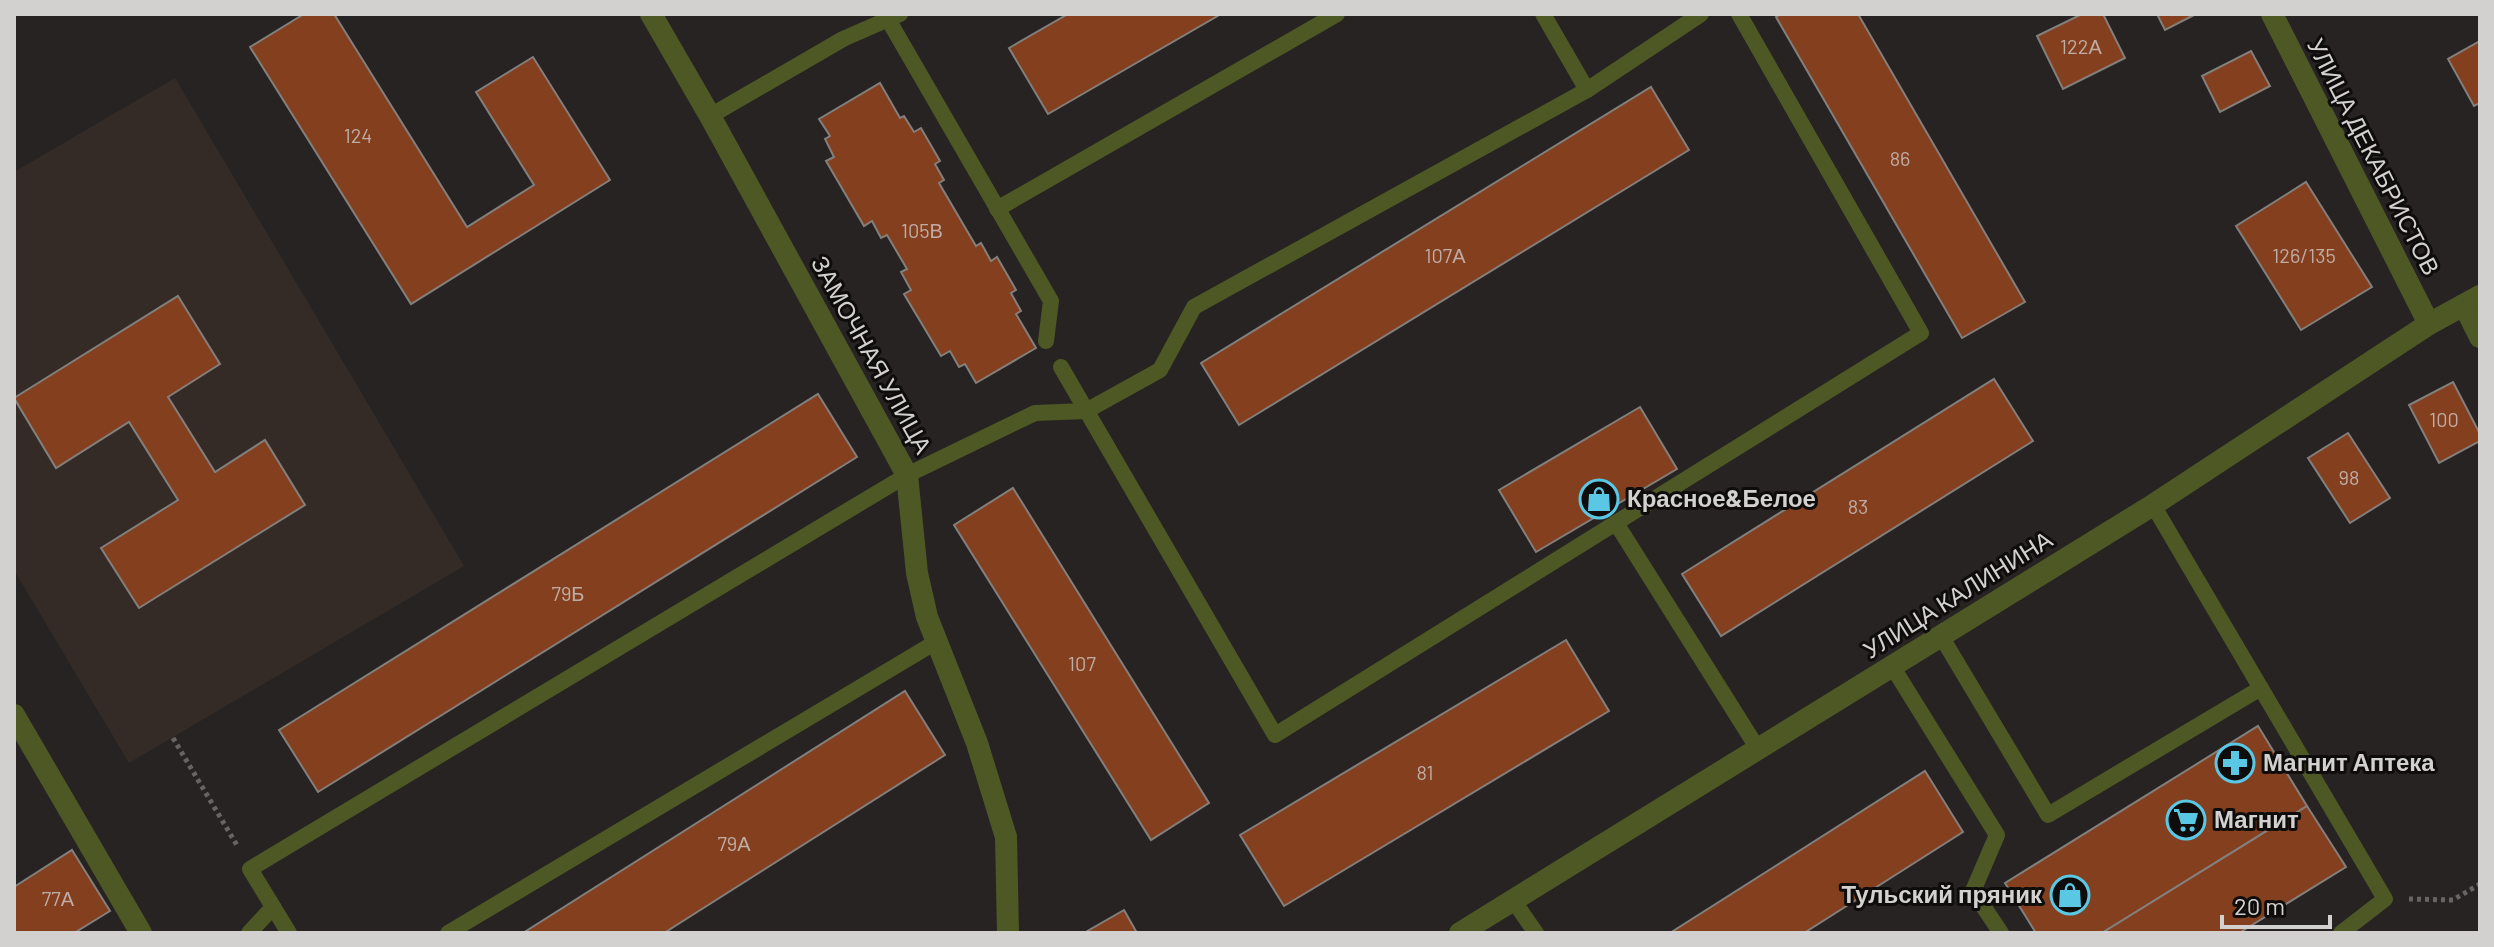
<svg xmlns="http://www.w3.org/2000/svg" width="2494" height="947" viewBox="0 0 2494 947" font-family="Barlow,sans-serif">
<rect width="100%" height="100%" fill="#262322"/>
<polygon fill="#342b27" points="175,78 464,566 129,763 14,570 14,172"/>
<g fill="#843f1e" stroke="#837f7d" stroke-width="2">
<polygon points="304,14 334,14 467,227 534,185 476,92 533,57 610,180 411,304 250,47"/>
<polygon points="1068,14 1221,14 1048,114 1009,48"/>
<polygon points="1781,14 1858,14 2025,302 1962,338 1776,17"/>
<polygon points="2082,14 2103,14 2125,58 2063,89 2037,36"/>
<polygon points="2157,14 2196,14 2165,30"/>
<polygon points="2480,41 2480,103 2474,106 2448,59"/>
<polygon points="2251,51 2270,86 2220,112 2202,76"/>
<polygon points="880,83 900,118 904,116 914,132 921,128 940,161 935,164 944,180 939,183 976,246 981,243 991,261 997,257 1016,290 1011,293 1021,311 1016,314 1036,348 976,383 965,364 959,367 950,351 941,356 904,294 911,290 901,272 907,269 887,235 881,238 872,221 864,226 826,161 834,157 825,139 830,136 819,119"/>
<polygon points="1651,87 1689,150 1239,425 1201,363"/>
<polygon points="2306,182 2372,287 2301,330 2236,226"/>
<polygon points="178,296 220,364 168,397 215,472 265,440 305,505 139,608 101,548 178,500 129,422 56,468 14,398"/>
<polygon points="1994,379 2033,441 1721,636 1682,574"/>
<polygon points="2453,382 2480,434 2480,441 2439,463 2409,405"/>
<polygon points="818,394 857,457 318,792 279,730"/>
<polygon points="1640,407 1677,469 1536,552 1499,490"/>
<polygon points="2348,433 2390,498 2350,523 2308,458"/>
<polygon points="1013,488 1209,803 1151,840 954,525"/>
<polygon points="1566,640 1609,711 1284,906 1240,835"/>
<polygon points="905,691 945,755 664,933 523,933"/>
<polygon points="2258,726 2307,806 2102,933 2036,933 2005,883"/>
<polygon points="1925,771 1963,832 1804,933 1670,933"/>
<polygon points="2307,806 2346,867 2239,933 2102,933"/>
<polygon points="72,850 110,911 74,933 14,933 14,887"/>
<polygon points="1124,910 1137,933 1084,933"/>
</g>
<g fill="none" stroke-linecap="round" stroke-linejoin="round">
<g stroke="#676463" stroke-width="5" stroke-dasharray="4 4" stroke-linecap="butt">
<polyline points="173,738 238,847"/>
<polyline points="2409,899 2453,900 2480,884"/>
</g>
<g stroke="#4e5825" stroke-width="16">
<polyline points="1543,14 1587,90"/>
<polyline points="889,21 1051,301 1046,341"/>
<polyline points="710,116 843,39 900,14"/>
<polyline points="997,209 1337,14"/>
<polyline points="1061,367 1275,735 1921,333 1739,14"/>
<polyline points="2153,505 2385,899 2341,933"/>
<polyline points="1616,523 1758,749"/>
<polyline points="1941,636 2048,815 2261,688"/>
<polyline points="1892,666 1997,835 1973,891 2001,933"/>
<polyline points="1513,900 1536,933"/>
<polyline points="249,933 273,907"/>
<polyline points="289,933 250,869 907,475 1035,413 1086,411 1160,370 1194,307 1587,90 1701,14"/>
<polyline points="448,933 936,642"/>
</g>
<g stroke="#4e5825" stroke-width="22">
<polyline points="651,14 710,116 907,475 917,573 927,617 977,743 1006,837 1008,933"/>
<polyline points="2272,14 2429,324"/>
<polyline points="2464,305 2480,337"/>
<polyline points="14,715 141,933"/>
</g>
<polyline stroke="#4e5825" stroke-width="22" points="1460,933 2153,505 2429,324 2480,296"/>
</g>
<defs>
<symbol id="shop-ring" viewBox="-11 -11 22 22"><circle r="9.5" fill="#0e0d0c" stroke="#5ac8e5" stroke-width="1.5"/><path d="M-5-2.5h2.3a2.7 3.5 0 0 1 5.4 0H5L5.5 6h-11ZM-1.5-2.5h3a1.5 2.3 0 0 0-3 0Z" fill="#5ac8e5"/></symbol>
<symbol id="pharmacy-ring" viewBox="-11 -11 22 22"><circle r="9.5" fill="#0e0d0c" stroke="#5ac8e5" stroke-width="1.5"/><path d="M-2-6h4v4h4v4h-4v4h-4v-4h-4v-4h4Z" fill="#5ac8e5"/></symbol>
<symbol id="supermarket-ring" viewBox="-11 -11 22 22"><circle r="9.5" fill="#0e0d0c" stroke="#5ac8e5" stroke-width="1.5"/><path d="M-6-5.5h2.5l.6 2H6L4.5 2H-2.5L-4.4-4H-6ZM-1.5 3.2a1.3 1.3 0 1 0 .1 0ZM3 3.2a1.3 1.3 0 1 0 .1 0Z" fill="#5ac8e5"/></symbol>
</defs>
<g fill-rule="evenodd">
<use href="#shop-ring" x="1577" y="477" width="44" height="44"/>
<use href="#pharmacy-ring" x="2213" y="741" width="44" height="44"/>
<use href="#supermarket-ring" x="2164" y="798" width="44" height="44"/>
<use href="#shop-ring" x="2048" y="873" width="44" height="44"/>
</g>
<g text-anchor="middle" stroke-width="6" stroke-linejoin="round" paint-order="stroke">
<g font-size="20" fill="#bfaca4">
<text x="2081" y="54">122А</text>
<text x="358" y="143">124</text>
<text x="1900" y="166">86</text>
<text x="922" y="238">105В</text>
<text x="1445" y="263">107А</text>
<text x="2304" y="263">126/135</text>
<text x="2444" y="427">100</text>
<text x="2349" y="485">98</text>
<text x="1858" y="514">83</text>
<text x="568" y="601">79Б</text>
<text x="1082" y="671">107</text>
<text x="1425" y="780">81</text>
<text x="734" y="851">79А</text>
<text x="58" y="906">77А</text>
</g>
<g font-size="24" fill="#d3d1d0" stroke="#0e0d0c">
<text transform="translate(2373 157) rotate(63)" y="8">УЛИЦА ДЕКАБРИСТОВ</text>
<text transform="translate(871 355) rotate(61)" y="8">ЗАМОЧНАЯ УЛИЦА</text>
<text transform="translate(1958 595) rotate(-32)" y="8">УЛИЦА КАЛИНИНА</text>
</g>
<g font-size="24" font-weight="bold" fill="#d3d1d0" stroke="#0e0d0c" text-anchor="start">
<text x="1627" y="507">Красное&amp;Белое</text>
<text x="2263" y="771">Магнит Аптека</text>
<text x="2214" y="828">Магнит</text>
<text x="2042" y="903" text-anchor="end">Тульский пряник</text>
</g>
</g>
<rect width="2494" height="947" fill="none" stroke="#d3d1d0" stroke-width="32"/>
<path d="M2222 915v12h108v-12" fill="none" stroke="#d3d1d0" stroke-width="4"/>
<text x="2234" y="915" font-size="24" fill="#d3d1d0" stroke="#0e0d0c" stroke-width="6" paint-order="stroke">20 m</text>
</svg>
